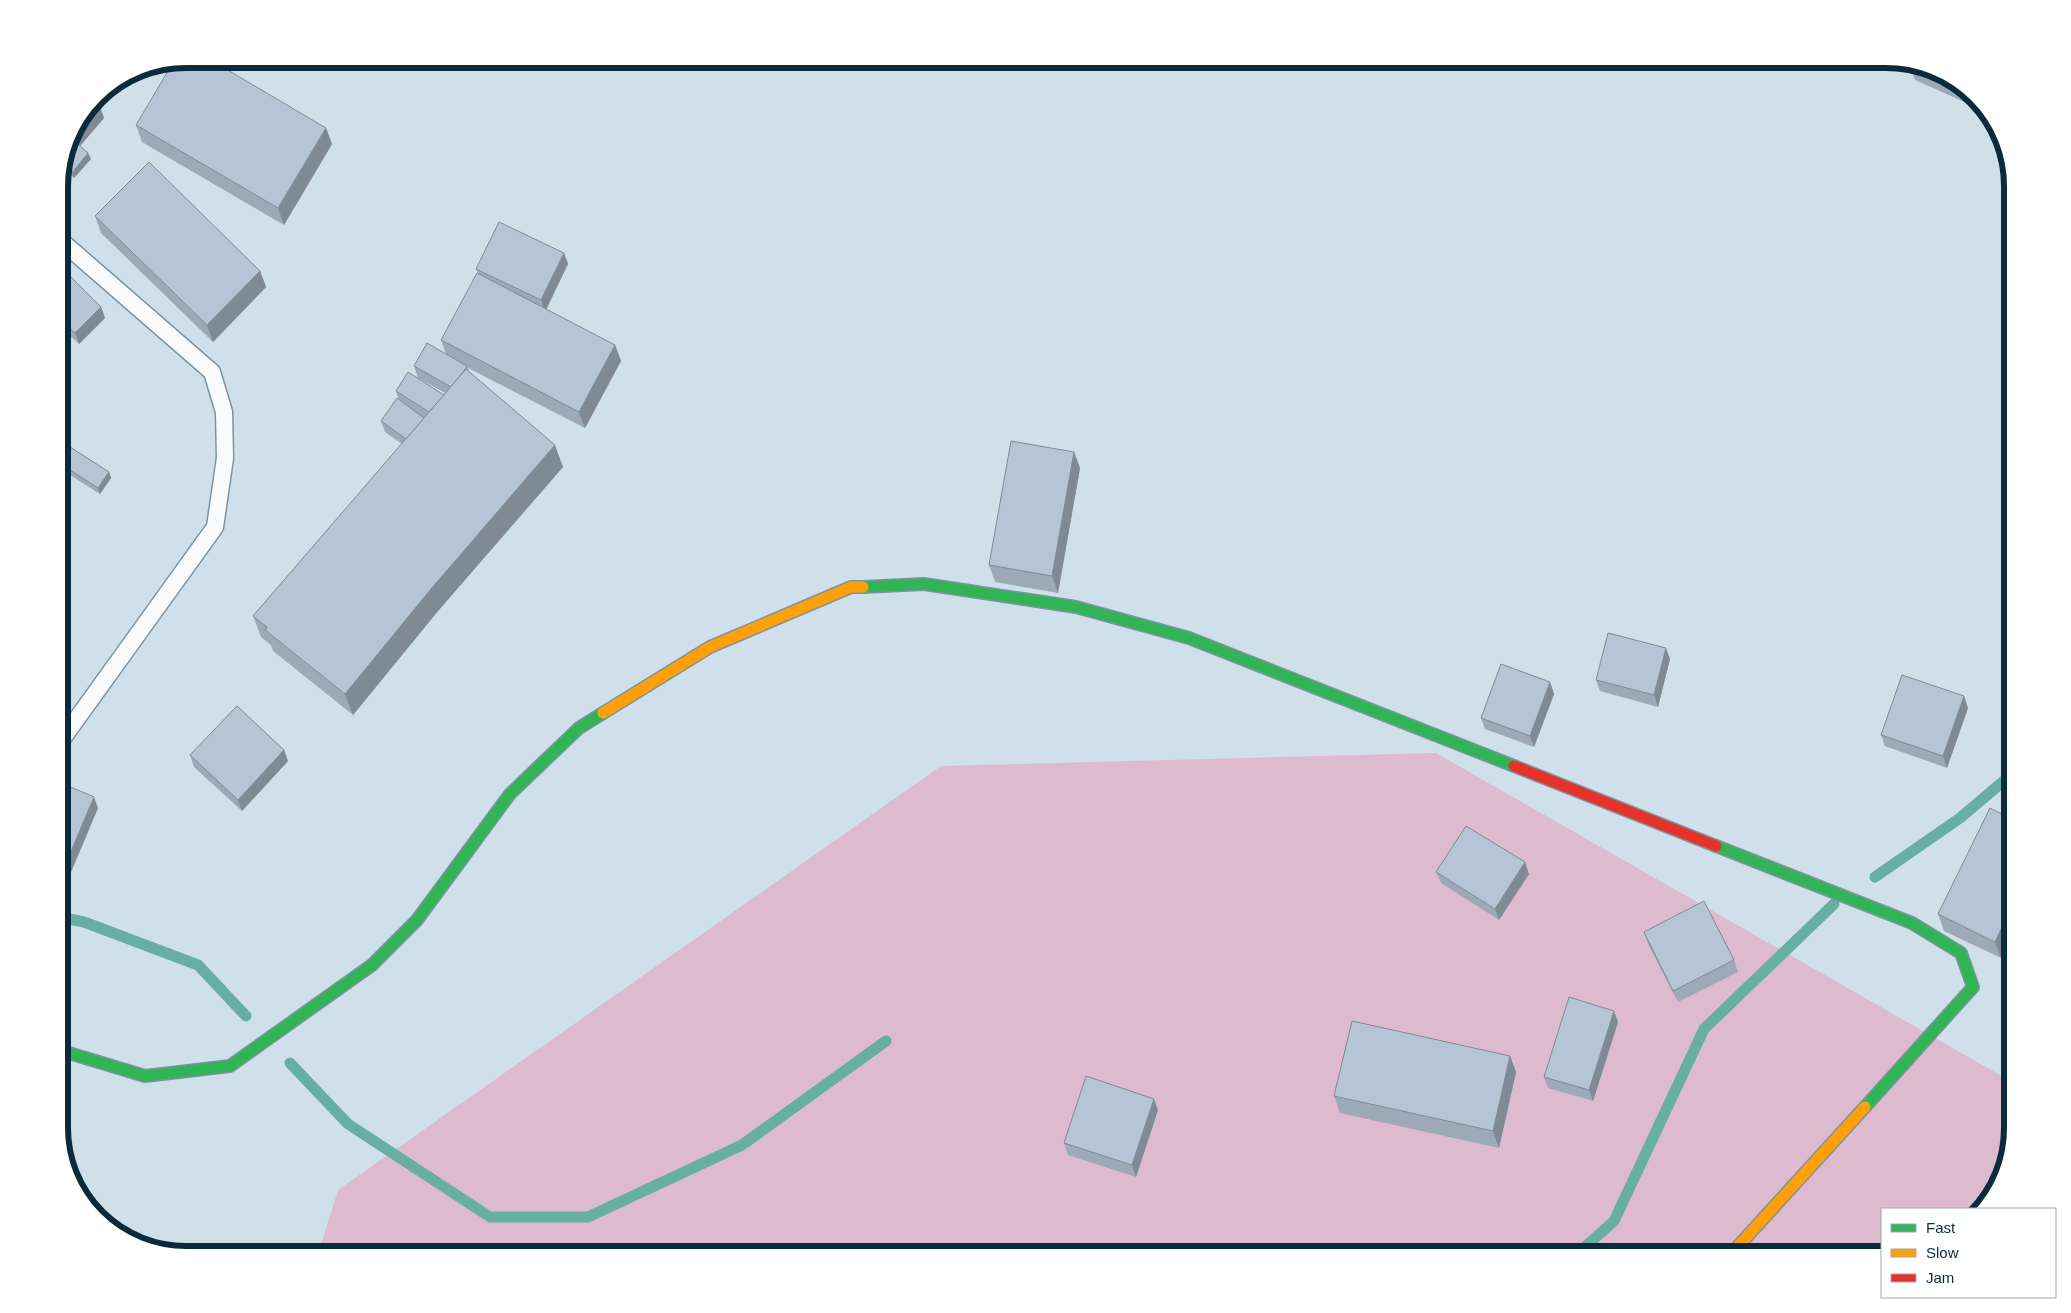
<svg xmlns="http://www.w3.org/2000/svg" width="2071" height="1313" viewBox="0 0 2071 1313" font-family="Helvetica,sans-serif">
<rect width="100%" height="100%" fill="#d0e0ea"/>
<polygon fill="#ddbacd" points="1436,753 2012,1082 2012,1128 1991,1198 1979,1209 1882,1209 1882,1254 318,1254 338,1190 941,766"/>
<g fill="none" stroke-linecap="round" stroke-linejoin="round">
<g stroke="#67aea3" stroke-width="11">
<polyline points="1875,877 1960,818 2012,774"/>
<polyline points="59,917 84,922 198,965 246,1016"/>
<polyline points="290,1063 348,1124 490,1217 588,1217 742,1145 886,1041"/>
<polyline points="1577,1254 1614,1221 1704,1029 1834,904"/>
</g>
<defs>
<polyline id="lane" points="59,239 212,372 224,412 225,458 215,527 63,738"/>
<g id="fast">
<polyline points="863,587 924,584 1076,607 1189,638 1514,766"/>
<polyline points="1716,846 1912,923 1961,953 1973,987 1865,1107"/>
<polyline points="59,1050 145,1076 230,1066 372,965 417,920 510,794 579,728 603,713"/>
</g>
<g id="slow">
<polyline points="603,713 710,647 851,587 863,587"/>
<polyline points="1731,1254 1865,1107"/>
</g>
<polyline id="jam" points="1514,766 1716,846"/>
</defs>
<use href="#lane" stroke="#7d94a0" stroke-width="19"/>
<use href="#fast" stroke="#7d94a0" stroke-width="14"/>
<use href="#slow" stroke="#7d94a0" stroke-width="14"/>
<use href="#jam" stroke="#7d94a0" stroke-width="14"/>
<use href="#lane" stroke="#f8fafc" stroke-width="16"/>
<use href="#fast" stroke="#30b455" stroke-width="11"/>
<use href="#slow" stroke="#ff9f0a" stroke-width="11"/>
<use href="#jam" stroke="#e5322d" stroke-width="11"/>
</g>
<g fill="#9da9b7">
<polygon points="1911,69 1956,80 1985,111 1915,80"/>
<polygon points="93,100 100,107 104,118 80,146 88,153 91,159 74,178 61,168 69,136 79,145 69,136"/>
<polygon points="136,125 326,128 332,144 284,225 142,142"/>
<polygon points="95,216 260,271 266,287 213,342 101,233"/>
<polygon points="564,253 568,264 546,309 615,345 621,361 585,428 468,368 469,372 563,467 438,611 353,715 273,651 271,645 261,637 253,616 402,444 385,432 381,421 399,400 396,391 444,395 445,393 418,378 414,366 446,354 441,340 478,274 476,269"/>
<polygon points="59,261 68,270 71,277 101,307 105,318 79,344 59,325"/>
<polygon points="59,440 109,472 111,478 100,494 59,468"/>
<polygon points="1074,452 1080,468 1058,593 995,582 989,565"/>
<polygon points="1670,659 1658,707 1600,691 1596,680"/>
<polygon points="1550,682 1554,694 1534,747 1485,729 1481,718"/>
<polygon points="1964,696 1968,708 1947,768 1885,746 1881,735"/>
<polygon points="284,750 288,761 242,811 194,767 190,755"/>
<polygon points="59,782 98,808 68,879 59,876"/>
<polygon points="2012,819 2012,935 2001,958 1944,931 1938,914"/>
<polygon points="1436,872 1529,874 1499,920 1441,883"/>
<polygon points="1644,932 1734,960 1738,972 1678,1002 1648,944"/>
<polygon points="1618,1022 1593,1101 1548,1088 1544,1077"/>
<polygon points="1510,1056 1516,1072 1499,1148 1340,1113 1334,1096"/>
<polygon points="1158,1110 1136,1177 1068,1155 1064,1143"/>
</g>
<g fill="#7f8a95">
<polygon points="100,107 104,118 80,146 76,135"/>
<polygon points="326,128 332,144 284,225 278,208"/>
<polygon points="88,153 91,159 74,178 72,173"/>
<polygon points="564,253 568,264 545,312 541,300"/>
<polygon points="68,270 72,282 59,295 59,280"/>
<polygon points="260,271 266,287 213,342 207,325"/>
<polygon points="101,307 105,318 79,344 75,333"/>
<polygon points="615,345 621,361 585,428 579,412"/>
<polygon points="555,445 563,467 438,611 353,715 345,694 431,589"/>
<polygon points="1074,452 1080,468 1058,593 1052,576"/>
<polygon points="109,472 111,478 100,494 98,488"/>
<polygon points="1666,648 1670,659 1658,707 1654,695"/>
<polygon points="1550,682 1554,694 1534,747 1530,736"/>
<polygon points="1964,696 1968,708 1947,768 1943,756"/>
<polygon points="284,750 288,761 242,811 238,800"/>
<polygon points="94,797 98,808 68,879 64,868"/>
<polygon points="1525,862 1529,874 1499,920 1495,909"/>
<polygon points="2012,906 2012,935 2001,958 1995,942"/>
<polygon points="1614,1011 1618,1022 1593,1101 1589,1090"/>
<polygon points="1510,1056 1516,1072 1499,1148 1493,1131"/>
<polygon points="1154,1099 1158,1110 1136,1177 1132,1165"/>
</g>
<g fill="#b6c5d5" stroke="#7f8a95">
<polygon points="185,59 209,59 326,128 278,208 136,125 174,61"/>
<polygon points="1912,67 1956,80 1970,95 1911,69"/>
<polygon points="93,100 100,107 76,135 72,131"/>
<polygon points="69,136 88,153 72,173 62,164"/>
<polygon points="149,162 260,271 207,325 95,216"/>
<polygon points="499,222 564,253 541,300 476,269"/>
<polygon points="59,261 68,270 59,280"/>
<polygon points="477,273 615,345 579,412 441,340"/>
<polygon points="71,277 101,307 75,333 59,318 59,289"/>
<polygon points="427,343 467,366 463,372 451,387 414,366"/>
<polygon points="466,369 555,445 431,589 345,694 265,630 267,627 253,616"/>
<polygon points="408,372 444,395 429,412 396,391"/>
<polygon points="397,398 424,418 406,439 381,421"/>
<polygon points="59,440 109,472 98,488 59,463"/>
<polygon points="1011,441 1074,452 1052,576 989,565"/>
<polygon points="1608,633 1666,648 1654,695 1596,680"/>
<polygon points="1501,664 1550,682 1530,736 1481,718"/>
<polygon points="1902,675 1964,696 1943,756 1881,735"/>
<polygon points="237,706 284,750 238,800 190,755"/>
<polygon points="59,782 94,797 64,868 59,866"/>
<polygon points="1990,808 2012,819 2012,906 1995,942 1938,914"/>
<polygon points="1466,826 1525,862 1495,909 1436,872"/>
<polygon points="1704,901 1734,960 1673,991 1644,932"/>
<polygon points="1569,997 1614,1011 1589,1090 1544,1077"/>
<polygon points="1352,1021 1510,1056 1493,1131 1334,1096"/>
<polygon points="1086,1076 1154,1099 1132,1165 1064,1143"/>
</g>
<path d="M0 0H2071V1313H0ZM186 68H1886A118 118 0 0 1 2004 186V1128A118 118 0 0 1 1886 1246H186A118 118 0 0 1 68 1128V186A118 118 0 0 1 186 68Z" fill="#fff" fill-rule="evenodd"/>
<path fill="none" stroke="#0b2b3d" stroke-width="6" d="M186 68H1886A118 118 0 0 1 2004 186V1128A118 118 0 0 1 1886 1246H186A118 118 0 0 1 68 1128V186A118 118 0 0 1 186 68Z"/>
<rect x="1881" y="1208" width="175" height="90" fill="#ffffff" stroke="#9daab1"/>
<rect x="1891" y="1224" width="25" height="8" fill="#30b455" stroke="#9daab1"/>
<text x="1926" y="1233" font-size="15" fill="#0b2b3d">Fast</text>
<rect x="1891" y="1249" width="25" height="8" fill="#ff9f0a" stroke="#9daab1"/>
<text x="1926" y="1258" font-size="15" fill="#0b2b3d">Slow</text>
<rect x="1891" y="1274" width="25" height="8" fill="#e5322d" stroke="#9daab1"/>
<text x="1926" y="1283" font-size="15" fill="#0b2b3d">Jam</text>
</svg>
